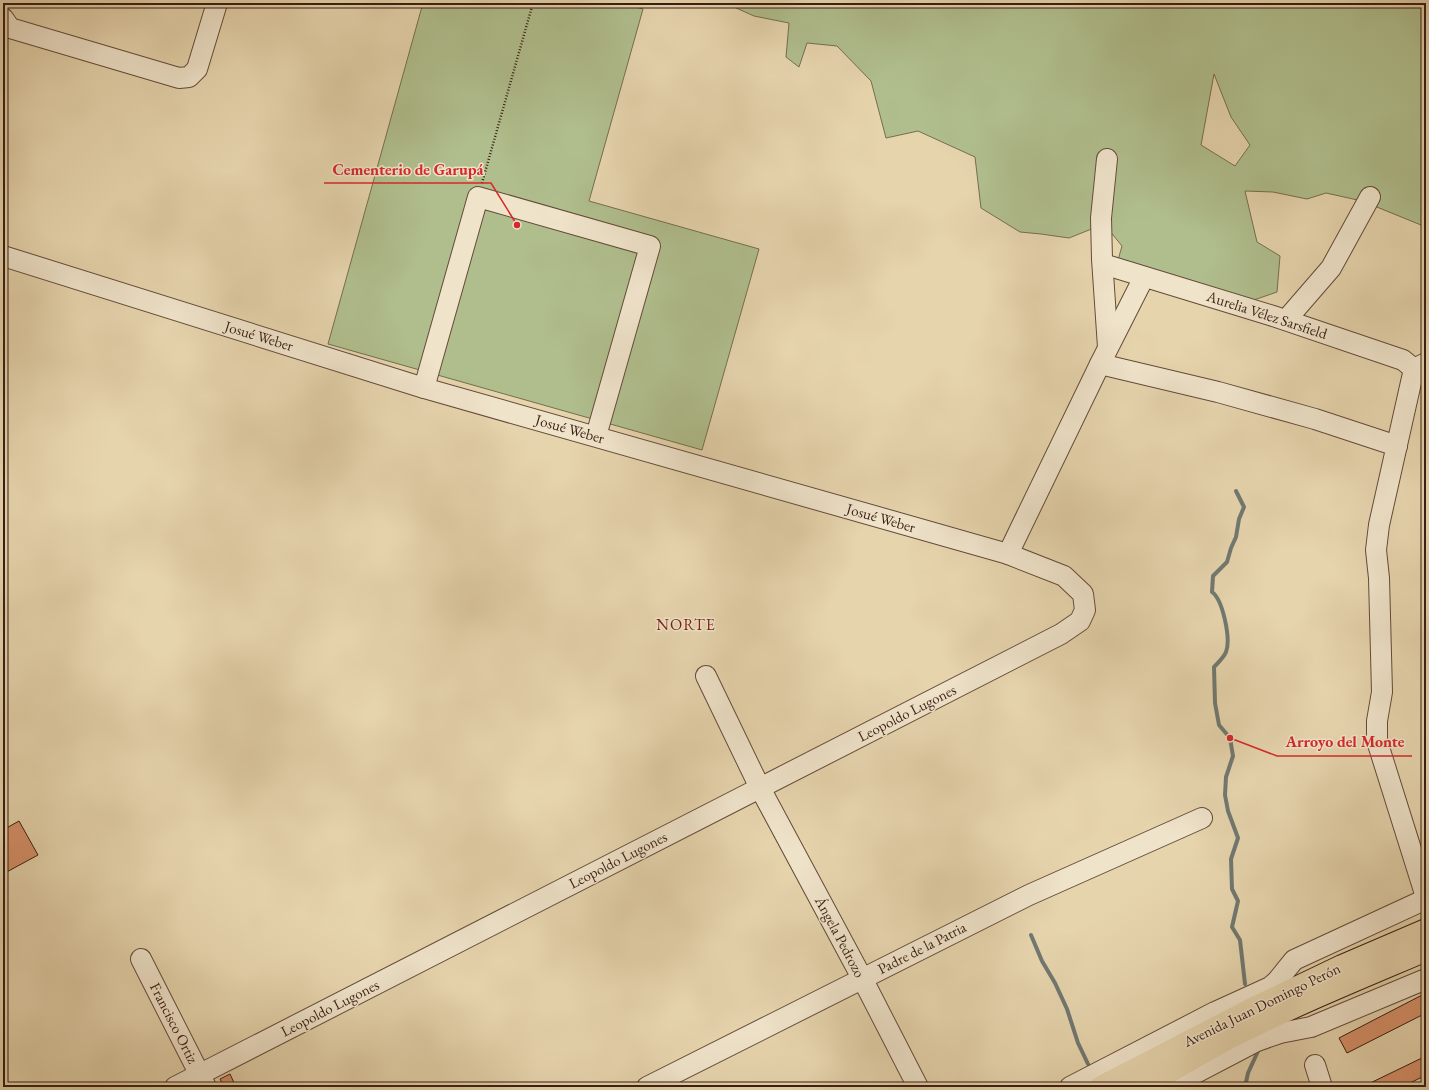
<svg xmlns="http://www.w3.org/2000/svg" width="1429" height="1090" viewBox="0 0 1429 1090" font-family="'EB Garamond',serif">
<rect width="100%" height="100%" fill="#e6d4ad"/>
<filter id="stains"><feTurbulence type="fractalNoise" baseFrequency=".005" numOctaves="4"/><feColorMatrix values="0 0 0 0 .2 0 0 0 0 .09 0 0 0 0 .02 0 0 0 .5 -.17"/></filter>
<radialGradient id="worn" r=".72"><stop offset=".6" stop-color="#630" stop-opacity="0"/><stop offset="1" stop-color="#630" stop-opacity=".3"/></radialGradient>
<g fill="#b0be8d" stroke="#746e50" fill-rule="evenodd">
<polygon points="423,3 622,3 643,9 589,201 759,249 702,450 328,344"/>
<path d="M725,3H1426V227L1362,201L1326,193L1307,199L1273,192L1245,191L1257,242L1280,256L1277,292L1245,303L1170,283L1148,290L1115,271L1122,246L1104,224L1069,238L1041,234L1020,232L981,208L975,157L918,131L886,138L871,81L837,46L807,43L799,67L786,57L789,23L754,16ZM1214,74L1231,117L1250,145L1235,166L1201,145Z"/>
</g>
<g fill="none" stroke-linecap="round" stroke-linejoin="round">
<g stroke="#717971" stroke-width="4">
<path d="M1236,491L1244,507L1239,519L1236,537L1231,548L1227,562L1213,576L1212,592C1223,600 1231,639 1226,652C1224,657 1218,663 1214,667L1215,703L1219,725L1230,738L1233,756L1226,777L1225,795L1228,811L1238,838L1231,859L1232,889L1238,901L1232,927L1240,940L1245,984"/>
<polyline points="1031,935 1042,961 1055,983 1067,1009 1078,1043 1088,1064"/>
<polyline points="1245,1087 1248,1073 1259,1049"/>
</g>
</g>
<g fill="#d7916a" stroke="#391d12">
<polygon points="19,821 38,855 3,874 3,830"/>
<polygon points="1426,993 1426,1013 1347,1053 1339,1038"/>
<polygon points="1426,1056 1426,1075 1402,1087 1362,1087"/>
<polygon points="230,1074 236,1087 224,1087 220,1079"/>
</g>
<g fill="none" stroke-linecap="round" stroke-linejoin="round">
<defs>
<g id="minor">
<polyline points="3,18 10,28 179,78 189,77 197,69 217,3"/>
<polyline points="1107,159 1101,218 1102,259 1108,347"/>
<polyline points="3,256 424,388 1008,554 1064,576 1083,594 1085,610 1080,621 1061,634 175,1087"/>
<polyline points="1103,264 1273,316 1403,360 1414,369 1426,363"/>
<polyline points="1286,320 1331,268 1370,197"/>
<polyline points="1100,364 1218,392 1315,419 1397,446"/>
<polyline points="1414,369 1379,525 1376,550 1379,578 1382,692 1377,721 1377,741 1426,897"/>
<polyline points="424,388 478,197 650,246 596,436"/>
<polyline points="1008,554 1100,364 1144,277"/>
<polyline points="706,676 760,788 862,978 918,1087"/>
<polyline points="141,959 206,1087"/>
<polyline points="1315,1065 1322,1087"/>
<polyline points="647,1087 1029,895 1202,818"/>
<polyline points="1070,1087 1215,1012 1270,987 1277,981 1294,960 1426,899"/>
<polyline points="1169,1087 1257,1041 1280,1033 1311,1027 1426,979"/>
</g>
<g id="major">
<polyline points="1101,1087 1250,1010 1342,966 1426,930"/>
<path d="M1141,1087C1169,1073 1195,1056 1223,1041C1289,1007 1358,979 1426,950"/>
</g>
</defs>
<use href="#minor" stroke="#644b39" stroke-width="22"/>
<use href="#major" stroke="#391d12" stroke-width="24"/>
<polyline stroke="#391d12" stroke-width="2.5" stroke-dasharray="1 2" stroke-linecap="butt" points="482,183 533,3"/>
<use href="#minor" stroke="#efe3ca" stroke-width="20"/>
<use href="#major" stroke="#e6d4ad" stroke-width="22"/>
</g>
<g text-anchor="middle" stroke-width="3" stroke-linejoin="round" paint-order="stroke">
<g font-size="15" fill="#391d12" stroke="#efe3ca">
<text transform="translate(1267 315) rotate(18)" y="5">Aurelia Vélez Sarsfield</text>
<text transform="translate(259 336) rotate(17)" y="5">Josué Weber</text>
<text transform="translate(570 429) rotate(16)" y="5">Josué Weber</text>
<text transform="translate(881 518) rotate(16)" y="5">Josué Weber</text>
<text transform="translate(907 713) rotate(-27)" y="5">Leopoldo Lugones</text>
<text transform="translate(618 860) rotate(-27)" y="5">Leopoldo Lugones</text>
<text transform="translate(840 937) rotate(62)" y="5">Ángela Pedrozo</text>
<text transform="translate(922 948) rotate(-27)" y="5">Padre de la Patria</text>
<text transform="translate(1262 1005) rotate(-26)" y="5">Avenida Juan Domingo Perón</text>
<text transform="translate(330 1008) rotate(-27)" y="5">Leopoldo Lugones</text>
<text transform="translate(174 1023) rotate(63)" y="5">Francisco Ortiz</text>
</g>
<g font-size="16" letter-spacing="1" fill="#7a1f14" stroke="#efe3ca">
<text x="686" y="630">NORTE</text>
</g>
</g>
<path fill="none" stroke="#d62828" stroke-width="1.5" d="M517 225L491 183H324M1230 738L1277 756H1412"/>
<g fill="#d62828" stroke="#efe3ca" stroke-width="1.5">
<circle cx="517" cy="225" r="4"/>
<circle cx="1230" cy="738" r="4"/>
</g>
<g font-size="16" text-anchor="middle" font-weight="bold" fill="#d62828" stroke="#efe3ca" stroke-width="3" stroke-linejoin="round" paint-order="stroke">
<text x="408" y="175">Cementerio de Garupá</text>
<text x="1345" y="747">Arroyo del Monte</text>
</g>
<rect width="1429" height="1090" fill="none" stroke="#e6d4ad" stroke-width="16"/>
<rect x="4" y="4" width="1421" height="1082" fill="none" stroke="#391d12" stroke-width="2"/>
<rect x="8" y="8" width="1413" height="1074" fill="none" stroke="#391d12"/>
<rect width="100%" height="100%" filter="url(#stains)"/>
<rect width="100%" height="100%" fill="url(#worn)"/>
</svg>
